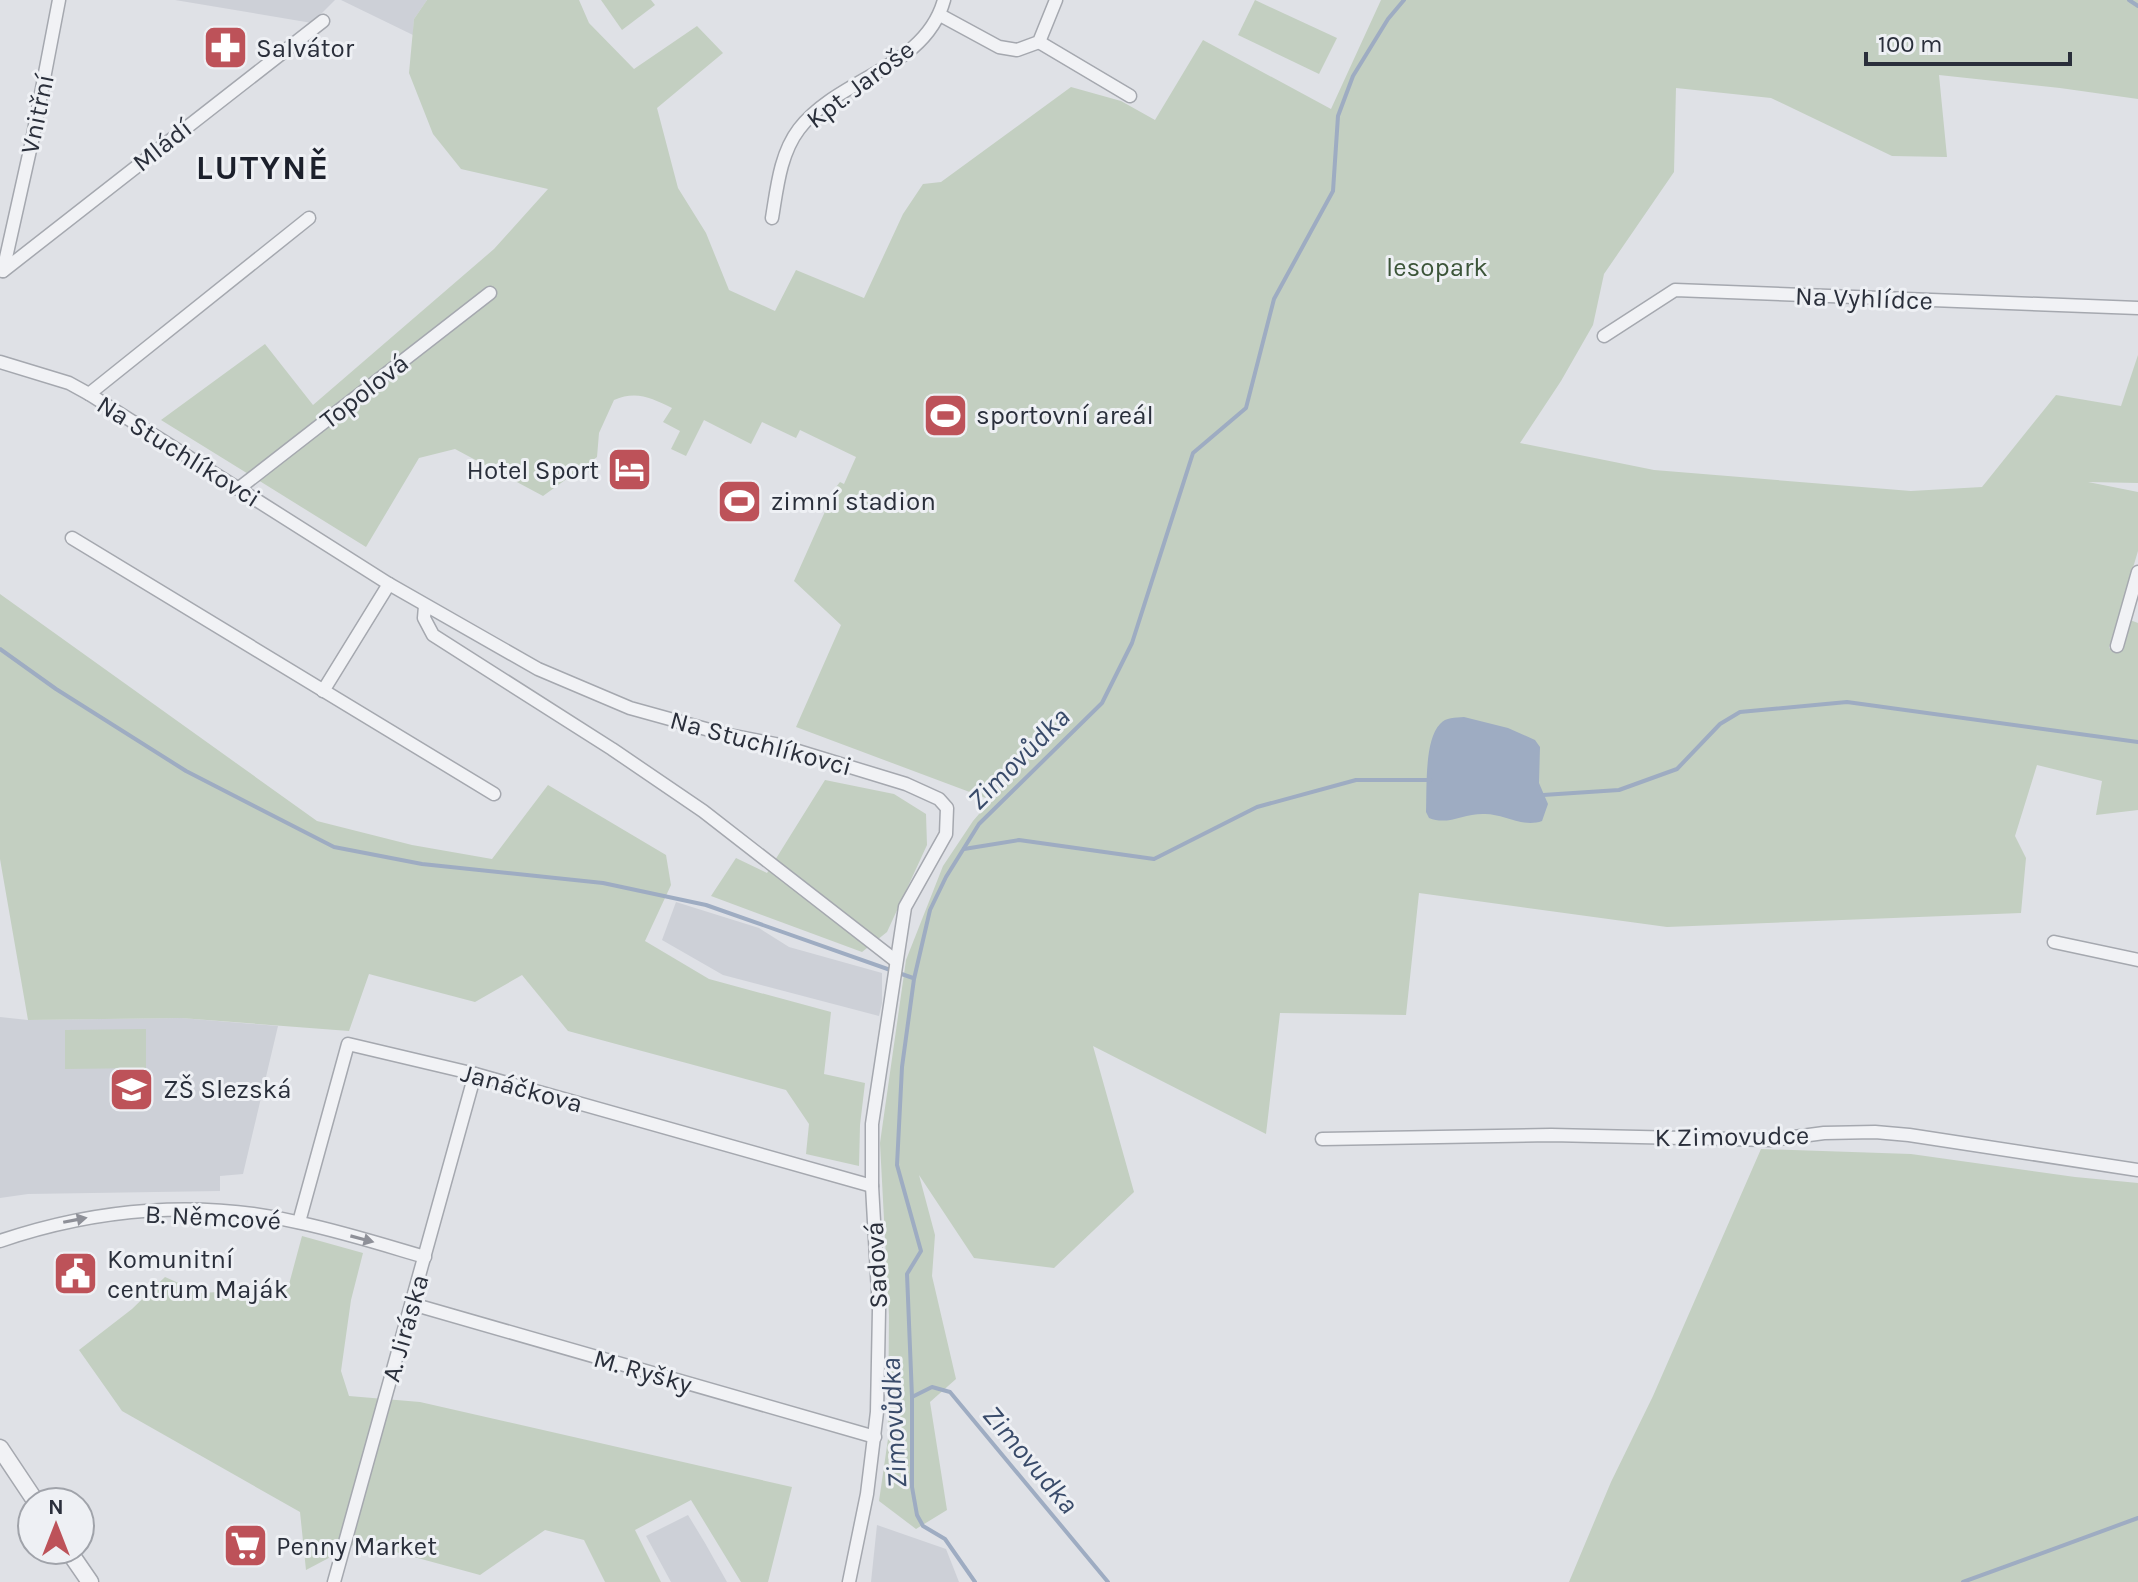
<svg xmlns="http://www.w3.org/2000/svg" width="2138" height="1582" viewBox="0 0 2138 1582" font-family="Karla,sans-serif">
<rect width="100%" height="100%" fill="#dfe1e6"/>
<g fill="#cdd0d7">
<polygon points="175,0 335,0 312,23"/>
<polygon points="341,0 427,0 414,19 413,35"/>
<polygon points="676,902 759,928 789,947 882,973 882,1003 879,1016 723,975 662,940"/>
<polygon points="0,1017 28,1020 181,1018 278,1026 243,1174 220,1176 220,1191 28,1194 0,1198"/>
<polygon points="688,1515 705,1543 727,1582 671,1582 646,1536"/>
<polygon points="877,1525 946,1549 959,1582 871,1582"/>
</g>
<g fill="#c3cfc1">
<path d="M427,0H579L589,23L634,69L697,26L723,53L657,108L678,188L706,233L729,290L775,311L796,270L864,298L903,214L923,184L941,182L1071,87L1121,101L1155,120L1203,40L1331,109L1381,0H2138V99L2060,88L1939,75L1947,157L1892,156L1771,98L1676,88L1674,172L1604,274L1593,325L1561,381L1520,443L1654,470L1911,491L1982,487L2056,395L2121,406L2138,355V483L2088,482L2138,492V551L2109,648L2120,652L2130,620L2138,623V810L2096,815L2102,781L2037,765L2015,836L2026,858L2021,913L1667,927L1419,893L1406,1015L1280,1013L1266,1134L1093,1046L1134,1192L1054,1268L974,1258L919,1175L935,1235L932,1276L956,1379L930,1402L947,1510L916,1529L879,1501L888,1439L889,1315L880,1143L906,960L943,866L973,821L991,800L796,727L841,625L794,581L836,487L840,482L844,484L856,457L800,430L796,438L762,422L751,444L704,420L686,456L671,449L680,431L663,422L672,408C652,398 636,390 614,400L599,433L597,457L543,496L455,449L419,458L366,547L161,420L265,344L313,405L494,249L548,189L461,169L433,134L409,73L414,19Z"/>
<polygon points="601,0 651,0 655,5 622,30"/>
<polygon points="1255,0 1337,38 1319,74 1238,35"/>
<polygon points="0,594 317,821 412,845 492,859 548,785 666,855 671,885 645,941 709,979 831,1012 824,1074 865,1083 860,1125 859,1166 806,1154 809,1124 786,1090 568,1031 522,975 475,1002 369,974 349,1031 181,1018 28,1020 0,859"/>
<polygon points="825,780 894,794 926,814 927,845 887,932 862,952 711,896 736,858 767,873"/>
<polygon points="146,1029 146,1068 65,1069 65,1030"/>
<polygon points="1761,1149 1911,1154 2075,1177 2138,1183 2138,1582 1569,1582 1611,1482 1653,1396"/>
<polygon points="302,1236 363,1253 351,1300 341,1371 349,1396 420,1402 792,1487 768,1582 741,1582 691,1500 635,1530 661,1582 605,1582 584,1540 545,1530 480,1575 359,1542 306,1570 300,1512 122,1411 79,1350 132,1309 165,1277 201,1293 288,1288"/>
</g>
<path fill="#9eacc2" d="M1464,717L1508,728L1535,740L1540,747L1539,783L1548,804L1542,821C1523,828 1504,814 1485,814C1464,813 1448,826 1429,818L1426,812C1427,791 1424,740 1440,724C1446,717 1455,718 1464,717Z"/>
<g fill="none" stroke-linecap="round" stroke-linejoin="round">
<g stroke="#9eacc2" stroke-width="4">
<polyline points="2129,0 2138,6"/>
<polyline points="0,649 56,689 186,771 334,847 422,864 603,883 706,905 913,978"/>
<polyline points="1543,795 1619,790 1677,769 1720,724 1740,712 1847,702 2138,742"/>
<polyline points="964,849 1019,840 1154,859 1257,807 1356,780 1431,780"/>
<polyline points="912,1397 932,1387 950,1392 1108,1582"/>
<polyline points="975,1582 945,1539 923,1526 917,1515 912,1487 912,1397 907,1274 921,1251 897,1165 902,1067 914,979 930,910 946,877 979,824 1102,703 1132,643 1193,453 1246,408 1274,299 1333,191 1338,116 1353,76 1388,19 1404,0"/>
<polyline points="1963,1582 2138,1518"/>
</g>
<defs>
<g id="minor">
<polyline points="940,15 999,47 1017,50 1039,42 1056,0"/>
<polyline points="1039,42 1130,96"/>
<path d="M772,218C777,188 780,154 799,129C839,77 925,69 944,0"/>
<polyline points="3,271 323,21"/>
<polyline points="3,271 32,141 59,0"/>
<polyline points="1604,336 1675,290 2138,308"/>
<polyline points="0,362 69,383 89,394 389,584 538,669 630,708 724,734 775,744 906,784 939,799 947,808 946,834 905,907 872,1124 872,1186 879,1310 877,1412 867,1494 849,1582"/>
<polyline points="89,394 309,218"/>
<polyline points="238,489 490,293"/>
<polyline points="72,538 494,794"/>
<polyline points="425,606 424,618 433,635 612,749 703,811 896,961"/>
<polyline points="2117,646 2138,572"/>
<polyline points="323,691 389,584"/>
<polyline points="2054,942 2138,960"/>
<polyline points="1322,1139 1551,1135 1771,1140 1824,1133 1875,1132 1909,1135 2138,1170"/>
<polyline points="299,1222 348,1044 475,1074 872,1186"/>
<path d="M0,1241C97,1208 201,1199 301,1223C343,1232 384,1245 425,1257"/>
<polyline points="412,1304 875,1437"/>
<polyline points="334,1582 475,1074"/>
</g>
<g id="tertiary">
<polyline points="0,1448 36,1502"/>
<polyline points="68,1550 90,1582"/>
</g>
</defs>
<use href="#minor" stroke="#a5a8af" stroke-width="15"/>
<use href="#tertiary" stroke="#a5a8af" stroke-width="19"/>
<use href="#minor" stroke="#f1f2f5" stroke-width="12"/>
<use href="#tertiary" stroke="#f1f2f5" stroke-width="16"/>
</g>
<defs><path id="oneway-solid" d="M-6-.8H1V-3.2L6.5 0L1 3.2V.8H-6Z" transform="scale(2)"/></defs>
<g fill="#8e9098">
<use href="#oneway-solid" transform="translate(75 1220) rotate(-11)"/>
<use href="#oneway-solid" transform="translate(362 1239) rotate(15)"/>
</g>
<defs>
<symbol id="pharmacy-square" viewBox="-11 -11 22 22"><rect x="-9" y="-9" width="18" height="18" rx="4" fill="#bd5259" stroke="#eef0f4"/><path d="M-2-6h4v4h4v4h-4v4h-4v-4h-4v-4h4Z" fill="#fff"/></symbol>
<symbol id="stadium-square" viewBox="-11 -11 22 22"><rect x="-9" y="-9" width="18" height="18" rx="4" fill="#bd5259" stroke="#eef0f4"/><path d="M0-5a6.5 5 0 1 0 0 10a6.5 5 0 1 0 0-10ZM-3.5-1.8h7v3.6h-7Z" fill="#fff"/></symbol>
<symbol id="hotel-square" viewBox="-11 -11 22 22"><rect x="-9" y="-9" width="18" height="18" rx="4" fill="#bd5259" stroke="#eef0f4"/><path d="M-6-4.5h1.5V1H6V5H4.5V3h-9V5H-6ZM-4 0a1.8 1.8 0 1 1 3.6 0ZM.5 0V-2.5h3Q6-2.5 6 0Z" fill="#fff"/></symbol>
<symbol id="school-square" viewBox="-11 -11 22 22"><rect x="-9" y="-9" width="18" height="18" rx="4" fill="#bd5259" stroke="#eef0f4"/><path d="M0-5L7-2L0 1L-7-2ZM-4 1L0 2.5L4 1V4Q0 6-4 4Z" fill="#fff"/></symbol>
<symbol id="civic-square" viewBox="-11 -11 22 22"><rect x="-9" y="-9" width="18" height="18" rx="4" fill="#bd5259" stroke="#eef0f4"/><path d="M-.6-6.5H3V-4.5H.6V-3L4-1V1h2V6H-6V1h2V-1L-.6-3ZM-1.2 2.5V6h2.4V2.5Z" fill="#fff"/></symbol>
<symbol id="supermarket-square" viewBox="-11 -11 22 22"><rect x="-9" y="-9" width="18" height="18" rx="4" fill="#bd5259" stroke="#eef0f4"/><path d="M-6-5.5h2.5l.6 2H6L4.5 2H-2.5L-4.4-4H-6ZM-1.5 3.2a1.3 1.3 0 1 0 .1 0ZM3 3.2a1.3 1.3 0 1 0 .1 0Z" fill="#fff"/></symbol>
</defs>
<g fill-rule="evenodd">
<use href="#pharmacy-square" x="200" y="22" width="51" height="51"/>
<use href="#stadium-square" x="920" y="390" width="51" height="51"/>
<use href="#hotel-square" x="604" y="444" width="51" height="51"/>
<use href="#stadium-square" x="714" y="476" width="51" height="51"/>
<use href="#school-square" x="106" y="1064" width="51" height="51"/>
<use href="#civic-square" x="50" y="1248" width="51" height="51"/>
<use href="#supermarket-square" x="220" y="1520" width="51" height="51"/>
</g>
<g text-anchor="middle" stroke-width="6" stroke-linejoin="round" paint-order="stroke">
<g font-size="26" fill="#2a2f3b" stroke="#eef0f4" text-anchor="start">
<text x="256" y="57">Salvátor</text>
<text x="976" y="424">sportovní areál</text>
<text x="599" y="479" text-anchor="end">Hotel Sport</text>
<text x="771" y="510">zimní stadion</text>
<text x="163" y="1098">ZŠ Slezská</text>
<text x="107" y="1268">Komunitní<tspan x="107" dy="30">centrum Maják</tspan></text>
<text x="276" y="1555">Penny Market</text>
</g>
<g font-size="26" fill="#2a2f3b" stroke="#eef0f4">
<text transform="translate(860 84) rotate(-37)" y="9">Kpt. Jaroše</text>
<text transform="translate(37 114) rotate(-78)" y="9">Vnitřní</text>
<text transform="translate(162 145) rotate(-38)" y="9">Mládí</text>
<text transform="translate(1864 298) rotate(2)" y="9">Na Vyhlídce</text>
<text transform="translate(364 391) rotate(-38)" y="9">Topolová</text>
<text transform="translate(179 451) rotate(32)" y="9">Na Stuchlíkovci</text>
<text transform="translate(761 743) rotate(15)" y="9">Na Stuchlíkovci</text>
<text transform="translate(522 1088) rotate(15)" y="9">Janáčkova</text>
<text transform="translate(1732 1136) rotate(-1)" y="9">K Zimovudce</text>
<text transform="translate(213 1217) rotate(3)" y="9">B. Němcové</text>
<text transform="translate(876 1265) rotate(-93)" y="9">Sadová</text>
<text transform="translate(405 1328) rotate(-74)" y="9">A. Jiráska</text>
<text transform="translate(643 1371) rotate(16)" y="9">M. Ryšky</text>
</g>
<g font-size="26" fill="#3c5539" stroke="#eef0f4">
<text x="1437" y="276">lesopark</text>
</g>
<g font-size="28" font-style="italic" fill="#394b6a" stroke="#eef0f4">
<text transform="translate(1018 758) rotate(-45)" y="10">Zimovůdka</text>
<text transform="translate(893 1423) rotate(-93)" y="10">Zimovůdka</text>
<text transform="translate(1031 1459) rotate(50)" y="10">Zimovudka</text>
</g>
<g font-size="34" font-weight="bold" letter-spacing="2" fill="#1c202c" stroke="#eef0f4">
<text x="263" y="179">LUTYNĚ</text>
</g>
</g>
<g transform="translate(56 1526)"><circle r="38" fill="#eef0f4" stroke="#a0a3aa" stroke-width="2"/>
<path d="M0-6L14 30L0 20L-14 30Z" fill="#bd5259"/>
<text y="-12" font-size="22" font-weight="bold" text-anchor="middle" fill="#2a2f3b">N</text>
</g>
<path d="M1866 52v12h204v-12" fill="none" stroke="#2a2f3b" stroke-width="4"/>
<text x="1878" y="52" font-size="24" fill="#2a2f3b" stroke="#eef0f4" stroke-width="6" paint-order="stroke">100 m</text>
</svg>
